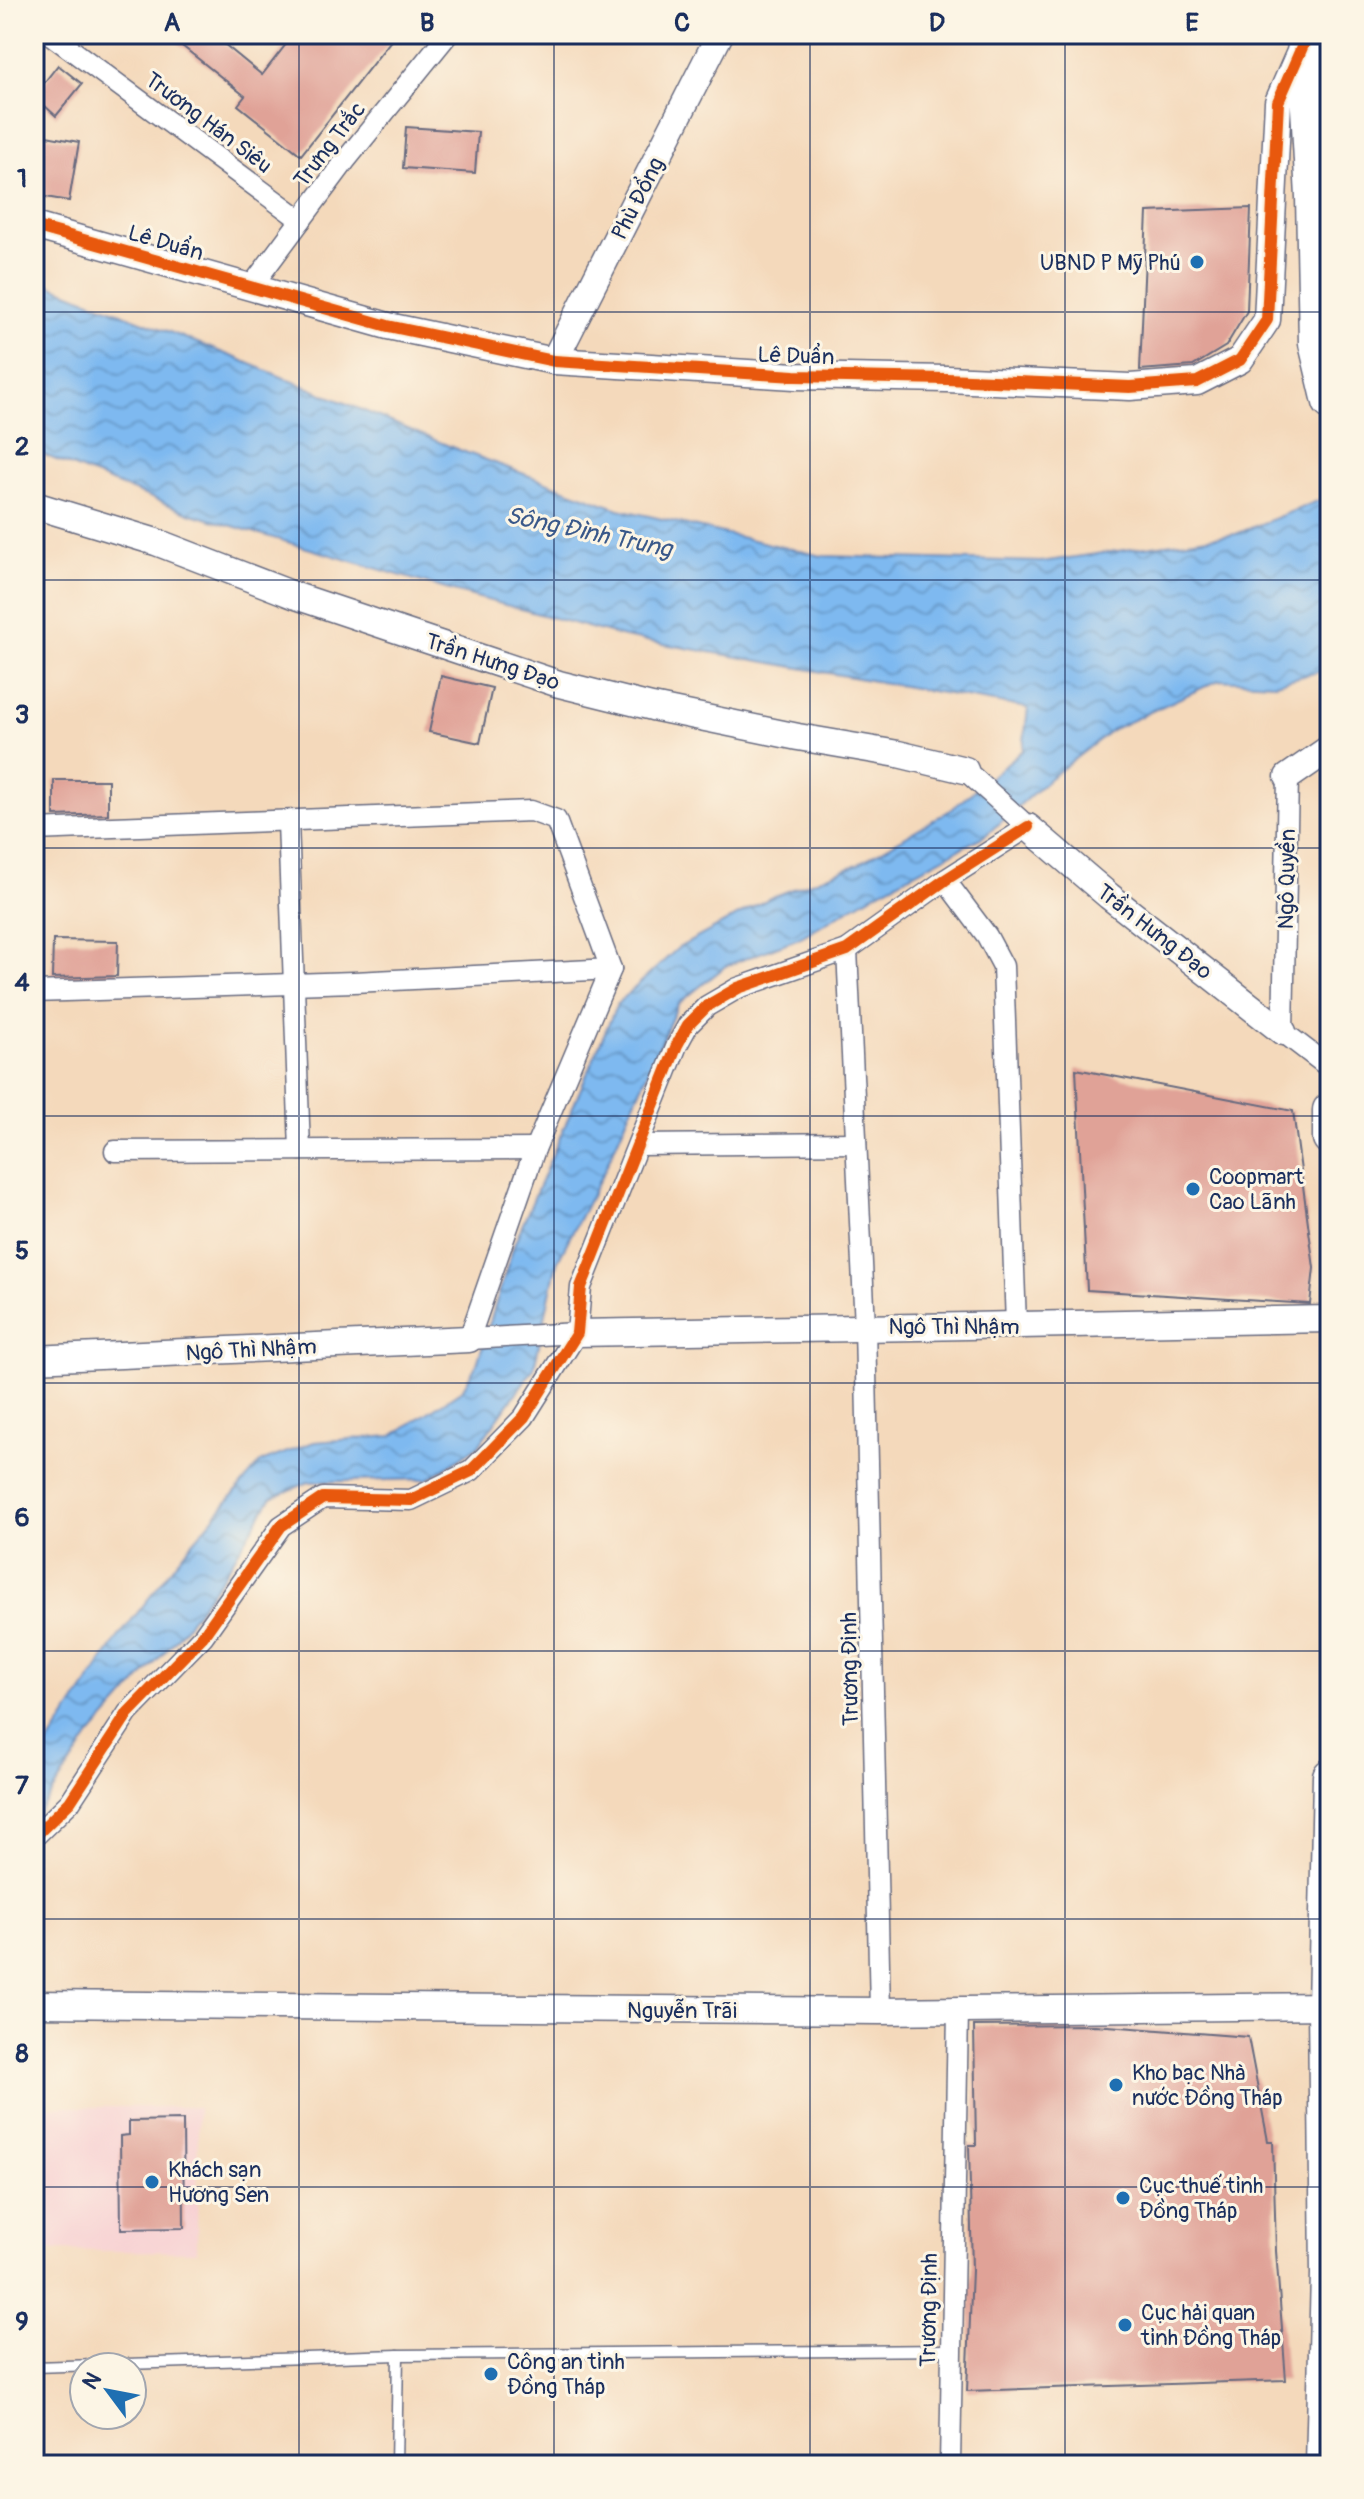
<svg xmlns="http://www.w3.org/2000/svg" width="1364" height="2499" viewBox="0 0 1364 2499" font-family="Pangolin,sans-serif">
<defs>
<pattern id="water-waves" width="16" height="10" patternUnits="userSpaceOnUse" patternTransform="scale(2)"><rect width="16" height="10" fill="#7eb9f0"/><path d="M0 5q4-4 8 0t8 0" fill="none" stroke="#6697c6"/></pattern>
</defs>
<rect width="100%" height="100%" fill="#fcf5e5"/>
<filter id="ink" filterUnits="userSpaceOnUse"><feTurbulence type="fractalNoise" baseFrequency=".0125" numOctaves="2"/><feDisplacementMap in="SourceGraphic" scale="16" xChannelSelector="R" yChannelSelector="G"/><feConvolveMatrix kernelMatrix="1 2 1 2 8 2 1 2 1" color-interpolation-filters="sRGB"/></filter>
<filter id="wash" filterUnits="userSpaceOnUse"><feTurbulence type="fractalNoise" baseFrequency=".006" numOctaves="4" result="noise"/><feDisplacementMap in="SourceGraphic" scale="32" xChannelSelector="R" yChannelSelector="G"/><feGaussianBlur stdDeviation="1.8" result="paint"/><feColorMatrix in="noise" values="0 0 0 0 0 0 0 0 0 0 0 0 0 0 0 0 0 1.4 0 .05"/><feComposite in="paint" operator="in"/></filter>
<g filter="url(#wash)">
<rect width="100%" height="100%" fill="#f4d9bb"/>
<polygon fill="#f7cfd2" points="34,2107 198,2107 197,2252 34,2250"/>
<polygon fill="url(#water-waves)" stroke="#4c74a7" stroke-width="2" points="34,279 236,358 454,448 619,509 822,556 1041,562 1236,534 1330,496 1330,669 1275,683 1219,680 1113,729 1049,779 986,835 874,894 799,938 726,966 678,1004 604,1171 557,1262 534,1368 478,1446 428,1479 309,1482 271,1498 225,1573 177,1638 90,1736 35,1817 37,1761 117,1639 189,1547 261,1462 314,1442 392,1436 462,1390 477,1364 515,1242 617,1004 678,948 770,898 858,864 952,809 1023,750 1028,708 624,637 446,589 192,514 34,451"/>
<g id="blocks">
<g fill="#e0a297">
<polygon points="167,34 212,34 262,75 294,34 396,34 301,155 238,105 245,96"/>
<polygon points="58,65 82,84 56,116 34,96"/>
<polygon points="406,127 478,132 475,173 403,168"/>
<polygon points="41,135 79,142 69,201 34,195 34,175"/>
<polygon points="1251,208 1247,311 1226,346 1193,366 1140,370 1147,212"/>
<polygon points="441,676 492,688 480,743 429,732"/>
<polygon points="54,780 108,780 108,814 54,816"/>
<polygon points="53,940 118,941 117,976 52,978"/>
<polygon points="1076,1069 1293,1111 1314,1268 1310,1304 1087,1290"/>
<polygon points="1095,2025 1248,2037 1268,2141 1273,2141 1276,2251 1286,2380 967,2391 972,2270 969,2145 976,2145 974,2026"/>
<polygon points="183,2120 184,2228 121,2229 120,2136 129,2135 129,2121"/>
</g>
</g>
</g>
<g filter="url(#ink)">
<use href="#blocks" fill-opacity="0" stroke="#676a7f" stroke-width="2"/>
<g fill="none" stroke-linecap="round" stroke-linejoin="round">
<defs>
<g id="service">
<polyline points="34,2367 398,2355 952,2350"/>
<polyline points="396,2465 398,2355"/>
</g>
<g id="minor">
<polyline points="50,34 301,220"/>
<polyline points="251,287 345,161 448,34"/>
<polyline points="1288,777 1283,1032 1330,1068"/>
<polyline points="288,822 300,1150"/>
<polyline points="34,830 531,811 556,820 611,969 535,1149 469,1339 577,1333"/>
<polyline points="945,880 987,936 1003,966 1016,1325"/>
<polyline points="847,950 865,1326 880,2011"/>
<polyline points="34,992 354,982 611,969"/>
<polyline points="638,1145 856,1143"/>
<polyline points="115,1151 535,1149"/>
<polyline points="34,1837 70,1802 128,1713 203,1636 281,1526 323,1498 411,1500 471,1471 524,1417 577,1333 581,1287 677,1045 688,1025 707,1006 738,988 847,950 945,880 1028,827 965,770"/>
<polyline points="950,2465 958,2011"/>
</g>
<g id="tertiary">
<polyline points="34,226 388,326 554,361 795,376 947,379 1130,387 1197,382 1240,360 1267,320 1278,102 1303,45"/>
<polyline points="554,361 720,34"/>
<polyline points="34,505 156,542 296,596 559,684 652,707 798,737 898,754 965,770"/>
<polyline points="1288,777 1330,748"/>
<polyline points="1028,827 1109,896 1283,1032"/>
<path d="M577,1333C828,1327 1079,1326 1330,1319"/>
<polyline points="34,1359 469,1339"/>
<polyline points="34,2004 880,2011 1330,2006"/>
</g>
<g id="trunk">
<polyline points="1304,34 1313,197 1316,343 1330,402"/>
<polyline points="1330,1110 1330,1138"/>
<polyline points="1323,2465 1328,2274 1325,2006 1330,1776"/>
</g>
</defs>
<use href="#service" stroke="#676a7f" stroke-width="13"/>
<use href="#minor" stroke="#676a7f" stroke-width="23"/>
<use href="#tertiary" stroke="#676a7f" stroke-width="29"/>
<use href="#trunk" stroke="#676a7f" stroke-width="37"/>
<use href="#service" stroke="#fff" stroke-width="10"/>
<use href="#minor" stroke="#fff" stroke-width="20"/>
<use href="#tertiary" stroke="#fff" stroke-width="26"/>
<use href="#trunk" stroke="#fff" stroke-width="34"/>
<defs>
<g id="cycleway">
<polyline points="34,226 388,326 554,361 795,376 947,379 1130,387 1197,382 1240,360 1267,320 1278,102 1303,45"/>
<polyline points="34,1837 70,1802 128,1713 203,1636 281,1526 323,1498 411,1500 471,1471 524,1417 577,1333 581,1287 677,1045 688,1025 707,1006 738,988 847,950 945,880 1028,827"/>
</g>
</defs>
<use href="#cycleway" stroke="#fcf5e5" stroke-width="17"/>
<use href="#cycleway" stroke="#e8590c" stroke-width="12"/>
</g>
</g>
<path fill="none" stroke="#1b2f5e" stroke-width="2" stroke-opacity="0.55" d="M299,34V2465M554,34V2465M810,34V2465M1065,34V2465M34,312H1330M34,580H1330M34,848H1330M34,1116H1330M34,1383H1330M34,1651H1330M34,1919H1330M34,2187H1330"/>
<g fill="#1f6fb2" stroke="#fcf5e5" stroke-width="3">
<circle cx="1197" cy="262" r="8"/>
<circle cx="1193" cy="1189" r="8"/>
<circle cx="1116" cy="2085" r="8"/>
<circle cx="152" cy="2182" r="8"/>
<circle cx="1123" cy="2198" r="8"/>
<circle cx="1125" cy="2325" r="8"/>
<circle cx="491" cy="2374" r="8"/>
</g>
<g text-anchor="middle" stroke-width="6" stroke-linejoin="round" paint-order="stroke">
<g font-size="22" fill="#1b2f5e" stroke="#fcf5e5">
<text transform="translate(209 122) rotate(37)" y="8">Trương Hán Siêu</text>
<text transform="translate(329 144) rotate(-52)" y="8">Trưng Trắc</text>
<text transform="translate(637 198) rotate(-63)" y="8">Phù Đổng</text>
<text transform="translate(166 242) rotate(16)" y="8">Lê Duẩn</text>
<text transform="translate(796 355) rotate(2)" y="8">Lê Duẩn</text>
<text transform="translate(493 661) rotate(18)" y="8">Trần Hưng Đạo</text>
<text transform="translate(1286 879) rotate(-89)" y="8">Ngô Quyền</text>
<text transform="translate(1155 931) rotate(38)" y="8">Trần Hưng Đạo</text>
<text x="954" y="1334">Ngô Thì Nhậm</text>
<text transform="translate(251 1349) rotate(-3)" y="8">Ngô Thì Nhậm</text>
<text transform="translate(849 1669) rotate(-91)" y="8">Trương Định</text>
<text x="682" y="2018">Nguyễn Trãi</text>
<text transform="translate(928 2310) rotate(-89)" y="8">Trương Định</text>
</g>
<g font-size="22" fill="#1b2f5e" stroke="#fcf5e5" text-anchor="start">
<text x="1181" y="270" text-anchor="end">UBND P Mỹ Phú</text>
<text x="1209" y="1184">Coopmart<tspan x="1209" dy="25">Cao Lãnh</tspan></text>
<text x="1132" y="2080">Kho bạc Nhà<tspan x="1132" dy="25">nước Đồng Tháp</tspan></text>
<text x="168" y="2177">Khách sạn<tspan x="168" dy="25">Hương Sen</tspan></text>
<text x="1139" y="2193">Cục thuế tỉnh<tspan x="1139" dy="25">Đồng Tháp</tspan></text>
<text x="1141" y="2320">Cục hải quan<tspan x="1141" dy="25">tỉnh Đồng Tháp</tspan></text>
<text x="507" y="2369">Công an tỉnh<tspan x="507" dy="25">Đồng Tháp</tspan></text>
</g>
<g font-size="24" font-style="italic" fill="#39588a" stroke="#fcf5e5">
<text transform="translate(589 532) rotate(12)" y="8">Sông Đình Trung</text>
</g>
</g>
<rect width="1364" height="2499" fill="none" stroke="#fcf5e5" stroke-width="88"/>
<g transform="translate(108 2391) rotate(302)"><circle r="38" fill="#fcf5e5" stroke="#a2a6af" stroke-width="2"/>
<path d="M0-6L14 30L0 20L-14 30Z" fill="#1f6fb2"/>
<text y="-12" font-size="22" font-weight="bold" text-anchor="middle" fill="#1b2f5e">N</text>
</g>
<rect x="44" y="44" width="1276" height="2411" fill="none" stroke="#1b2f5e" stroke-width="3"/>
<g font-size="26" text-anchor="middle" font-weight="bold" fill="#1b2f5e">
<text x="172" y="31">A</text>
<text x="427" y="31">B</text>
<text x="682" y="31">C</text>
<text x="937" y="31">D</text>
<text x="1192" y="31">E</text>
<text x="22" y="187">1</text>
<text x="22" y="455">2</text>
<text x="22" y="723">3</text>
<text x="22" y="991">4</text>
<text x="22" y="1259">5</text>
<text x="22" y="1526">6</text>
<text x="22" y="1794">7</text>
<text x="22" y="2062">8</text>
<text x="22" y="2330">9</text>
</g>
</svg>
